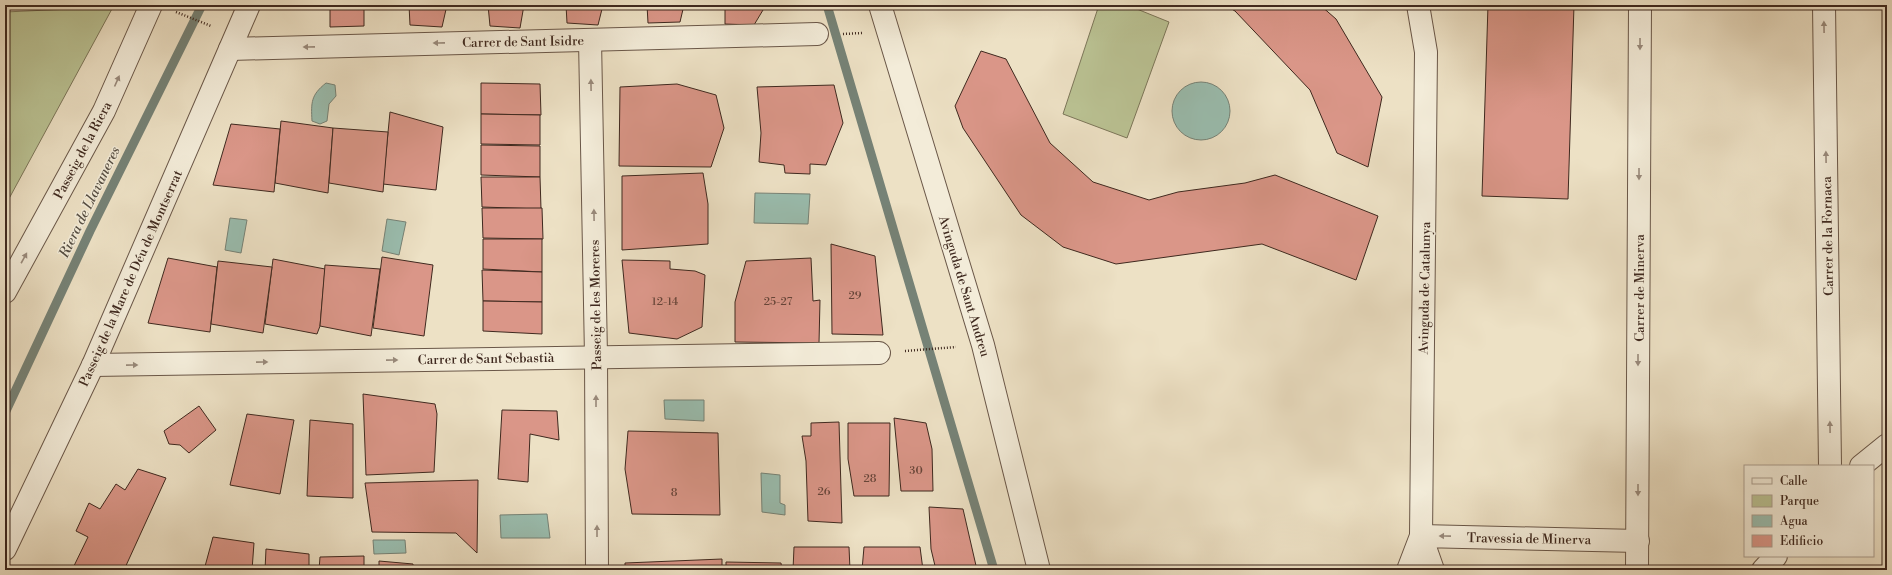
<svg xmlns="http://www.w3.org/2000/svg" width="1892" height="575" viewBox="0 0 1892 575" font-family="'Libre Bodoni',serif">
<rect width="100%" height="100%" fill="#ede1c5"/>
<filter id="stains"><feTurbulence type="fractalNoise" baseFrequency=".005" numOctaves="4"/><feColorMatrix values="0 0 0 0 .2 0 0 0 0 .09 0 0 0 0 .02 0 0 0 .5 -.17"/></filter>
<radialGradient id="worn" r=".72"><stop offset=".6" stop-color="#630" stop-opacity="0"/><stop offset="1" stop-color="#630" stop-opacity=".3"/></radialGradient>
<g fill="#bac293" stroke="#7c7659">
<polygon points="1099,5 1127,5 1169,22 1127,138 1063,114"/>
<polygon points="113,7 5,206 5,12"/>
</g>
<g fill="#9abeb0" stroke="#768276">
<circle cx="1201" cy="111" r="29"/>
<path d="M326,83L335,85L336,96L329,104L327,121L320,124L312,121C311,102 311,95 326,83Z"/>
<polygon points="755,193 810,194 808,224 754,223"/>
<polygon points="230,218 247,220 241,253 225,250"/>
<polygon points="387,219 406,222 399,255 382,251"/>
<polygon points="664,400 704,400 704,421 665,419"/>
<polygon points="761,473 780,475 780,503 785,505 785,515 762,512"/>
<polygon points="547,514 550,538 501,538 500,515"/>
<polygon points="373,540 405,540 406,553 374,554"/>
</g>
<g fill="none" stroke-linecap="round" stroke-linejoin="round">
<g stroke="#768276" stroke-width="9">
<polyline points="827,5 994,570"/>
<polyline points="5,413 90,231 202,5"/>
</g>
</g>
<g fill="#da9688" stroke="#3f291f">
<polygon points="330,5 364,5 364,26 330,27"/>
<polygon points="409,5 447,5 442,27 410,25"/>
<polygon points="488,5 524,5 520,28 490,26"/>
<polygon points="566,5 603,5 598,25 567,23"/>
<polygon points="647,5 684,5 680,22 648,23"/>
<polygon points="725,5 766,5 754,25 725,24"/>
<polygon points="958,5 981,5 971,9"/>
<polygon points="1225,5 1320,5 1336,19 1382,97 1368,167 1337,153 1310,90 1235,11"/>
<polygon points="1488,5 1574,5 1568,199 1482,196"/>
<polygon points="981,51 1006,59 1050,143 1093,182 1149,200 1178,192 1245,183 1275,175 1378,216 1356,280 1262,244 1116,264 1063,247 1021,215 963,128 955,106"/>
<polygon points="481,83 540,84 541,115 481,114"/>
<polygon points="677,84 716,95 724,128 711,167 619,166 620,87"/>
<polygon points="834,85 843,123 826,165 810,164 810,174 785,173 784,165 759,162 761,133 757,87"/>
<polygon points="390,112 443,127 436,190 383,184"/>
<polygon points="481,114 540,115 540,145 481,144"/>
<polygon points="281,121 333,128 328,193 275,183"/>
<polygon points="231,124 280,129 274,192 213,185"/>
<polygon points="333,128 388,132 383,192 329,183"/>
<polygon points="481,145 540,146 540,177 481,175"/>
<polygon points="703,173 708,204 708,244 622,250 622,176"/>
<polygon points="481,177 540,177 541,209 482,207"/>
<polygon points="482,208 542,208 543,239 483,238"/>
<polygon points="483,239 542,239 542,272 483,269"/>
<polygon points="831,244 875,256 883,335 832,334"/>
<polygon points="382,257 433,265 424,336 373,328"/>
<polygon points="168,258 217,267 210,332 148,323"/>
<polygon points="811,258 813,301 820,300 819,343 735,342 735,302 746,261"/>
<polygon points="273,259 325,269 320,326 317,334 265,324"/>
<polygon points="622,260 670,261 670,269 695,271 705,275 702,327 677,339 629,333"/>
<polygon points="218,261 272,267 263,333 211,324"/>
<polygon points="325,265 380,269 371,336 320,326"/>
<polygon points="482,270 542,272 542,302 483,301"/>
<polygon points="483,301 542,302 542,334 483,331"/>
<polygon points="363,394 435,404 437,414 434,472 366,475"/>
<polygon points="199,406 216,430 189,453 180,445 169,444 164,431"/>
<polygon points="502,410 557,411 559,440 530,434 528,482 498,479"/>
<polygon points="247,414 294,420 280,494 230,485"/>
<polygon points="894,418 926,423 932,449 933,491 901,491"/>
<polygon points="310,420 353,424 353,498 307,496"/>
<polygon points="839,422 842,523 808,521 806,461 802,436 811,436 811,423"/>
<polygon points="848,423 890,423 889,496 854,496 848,459"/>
<polygon points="628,431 718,433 720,515 632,514 625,469"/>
<polygon points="138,469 166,478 124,570 72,570 88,537 76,531 89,503 100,509 116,484 125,490"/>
<polygon points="478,480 477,553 456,533 372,532 365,483"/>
<polygon points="929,507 963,509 977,570 936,570 931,549"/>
<polygon points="213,537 254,543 252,570 204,570"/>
<polygon points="794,547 849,547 850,570 793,570"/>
<polygon points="864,547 920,547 923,570 862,570"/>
<polygon points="266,549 309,554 309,570 265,570"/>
<polygon points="364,556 364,570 319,570 320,557"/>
<polygon points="722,559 722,570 625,570 625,563"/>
<polygon points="379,561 413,564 413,570 379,570"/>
<polygon points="726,562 781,563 782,570 726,570"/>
</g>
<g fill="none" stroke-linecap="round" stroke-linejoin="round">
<defs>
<g id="minor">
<polyline points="880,5 983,345 1039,570"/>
<polyline points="1824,5 1830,466"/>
<polyline points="590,40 596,356 597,570"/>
<polyline points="230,49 817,34"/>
<polyline points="5,292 104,111 151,5"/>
<polyline points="93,365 879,353"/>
<polyline points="1861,466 1887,445"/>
<polyline points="5,549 93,365 249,5"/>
<polyline points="1408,570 1421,536 1426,52 1418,5"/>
<polyline points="1433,570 1421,536 1638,541"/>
<polyline points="1637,570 1640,5"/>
<polyline points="1763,570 1776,556"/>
</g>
</defs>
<use href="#minor" stroke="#6a5748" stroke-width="24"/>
<g stroke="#3f291f" stroke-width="2.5" stroke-dasharray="1 2" stroke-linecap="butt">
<polyline points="176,12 211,26"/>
<polyline points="843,34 862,33"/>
<polyline points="5,324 8,318"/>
<polyline points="905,351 956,347"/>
</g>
<use href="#minor" stroke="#f3ecd9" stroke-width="22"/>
</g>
<defs><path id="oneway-solid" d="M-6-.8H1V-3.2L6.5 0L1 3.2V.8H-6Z"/></defs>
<g fill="#998a7c">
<use href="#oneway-solid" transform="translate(1824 27) rotate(-91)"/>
<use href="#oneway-solid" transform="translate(439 43) rotate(179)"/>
<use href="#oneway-solid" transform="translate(1640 44) rotate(90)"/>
<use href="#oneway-solid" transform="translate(309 47) rotate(179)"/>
<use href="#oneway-solid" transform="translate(117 81) rotate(-66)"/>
<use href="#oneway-solid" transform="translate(591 85) rotate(-91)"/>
<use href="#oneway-solid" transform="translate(1826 157) rotate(-91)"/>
<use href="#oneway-solid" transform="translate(1639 174) rotate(90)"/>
<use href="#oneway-solid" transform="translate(594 215) rotate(-91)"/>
<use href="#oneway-solid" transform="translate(24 258) rotate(-61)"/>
<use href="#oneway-solid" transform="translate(392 360) rotate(-1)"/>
<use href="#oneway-solid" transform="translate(1638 360) rotate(90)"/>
<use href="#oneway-solid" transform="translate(262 362) rotate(-1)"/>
<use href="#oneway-solid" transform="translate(132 365) rotate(-1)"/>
<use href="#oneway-solid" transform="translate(596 401) rotate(-90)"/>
<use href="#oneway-solid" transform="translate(1830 427) rotate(-91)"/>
<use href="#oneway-solid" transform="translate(1638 490) rotate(90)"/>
<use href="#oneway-solid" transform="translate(597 531) rotate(-90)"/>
<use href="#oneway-solid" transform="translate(1445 536) rotate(-179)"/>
</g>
<g text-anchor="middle" stroke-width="3" stroke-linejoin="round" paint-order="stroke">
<g font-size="11" fill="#664439">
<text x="855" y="299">29</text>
<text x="665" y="305">12-14</text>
<text x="778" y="305">25-27</text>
<text x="916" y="474">30</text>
<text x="870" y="482">28</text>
<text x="824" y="495">26</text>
<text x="674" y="496">8</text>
</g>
<g font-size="13" fill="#3f291f" stroke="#f3ecd9">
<text transform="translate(523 41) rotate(-1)" y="5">Carrer de Sant Isidre</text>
<text transform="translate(82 150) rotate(-62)" y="5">Passeig de la Riera</text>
<text transform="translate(1827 236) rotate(-91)" y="5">Carrer de la Fornaca</text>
<text transform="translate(130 278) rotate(-66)" y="5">Passeig de la Mare de Déu de Montserrat</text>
<text transform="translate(965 286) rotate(73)" y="5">Avinguda de Sant Andreu</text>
<text transform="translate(1424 288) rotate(-89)" y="5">Avinguda de Catalunya</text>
<text transform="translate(1639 288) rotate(-90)" y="5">Carrer de Minerva</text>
<text transform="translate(595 305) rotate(-91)" y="5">Passeig de les Moreres</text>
<text transform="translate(486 358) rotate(-1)" y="5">Carrer de Sant Sebastià</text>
<text transform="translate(1529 538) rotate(1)" y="5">Travessia de Minerva</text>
</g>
<g font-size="14" font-style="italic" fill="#564e43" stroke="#f3ecd9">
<text transform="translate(89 202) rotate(-64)" y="5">Riera de Llavaneres</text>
</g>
</g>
<rect width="1892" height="575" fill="none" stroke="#ede1c5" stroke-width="20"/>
<rect x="6" y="6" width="1880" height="563" fill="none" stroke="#3f291f" stroke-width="2"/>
<rect x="10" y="10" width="1872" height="555" fill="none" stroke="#3f291f"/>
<rect x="1744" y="465" width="130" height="92" fill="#f3ecd9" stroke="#ab9e8f"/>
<rect x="1752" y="478" width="20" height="6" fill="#f3ecd9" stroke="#ab9e8f"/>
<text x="1780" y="485" font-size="12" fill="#3f291f">Calle</text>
<rect x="1752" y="495" width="20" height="12" fill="#bac293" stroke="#ab9e8f"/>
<text x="1780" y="505" font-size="12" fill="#3f291f">Parque</text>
<rect x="1752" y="515" width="20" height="12" fill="#9abeb0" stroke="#ab9e8f"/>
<text x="1780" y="525" font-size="12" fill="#3f291f">Agua</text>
<rect x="1752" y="535" width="20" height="12" fill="#da9688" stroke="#ab9e8f"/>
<text x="1780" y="545" font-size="12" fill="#3f291f">Edificio</text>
<rect width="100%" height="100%" filter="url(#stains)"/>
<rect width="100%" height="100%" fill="url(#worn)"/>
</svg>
